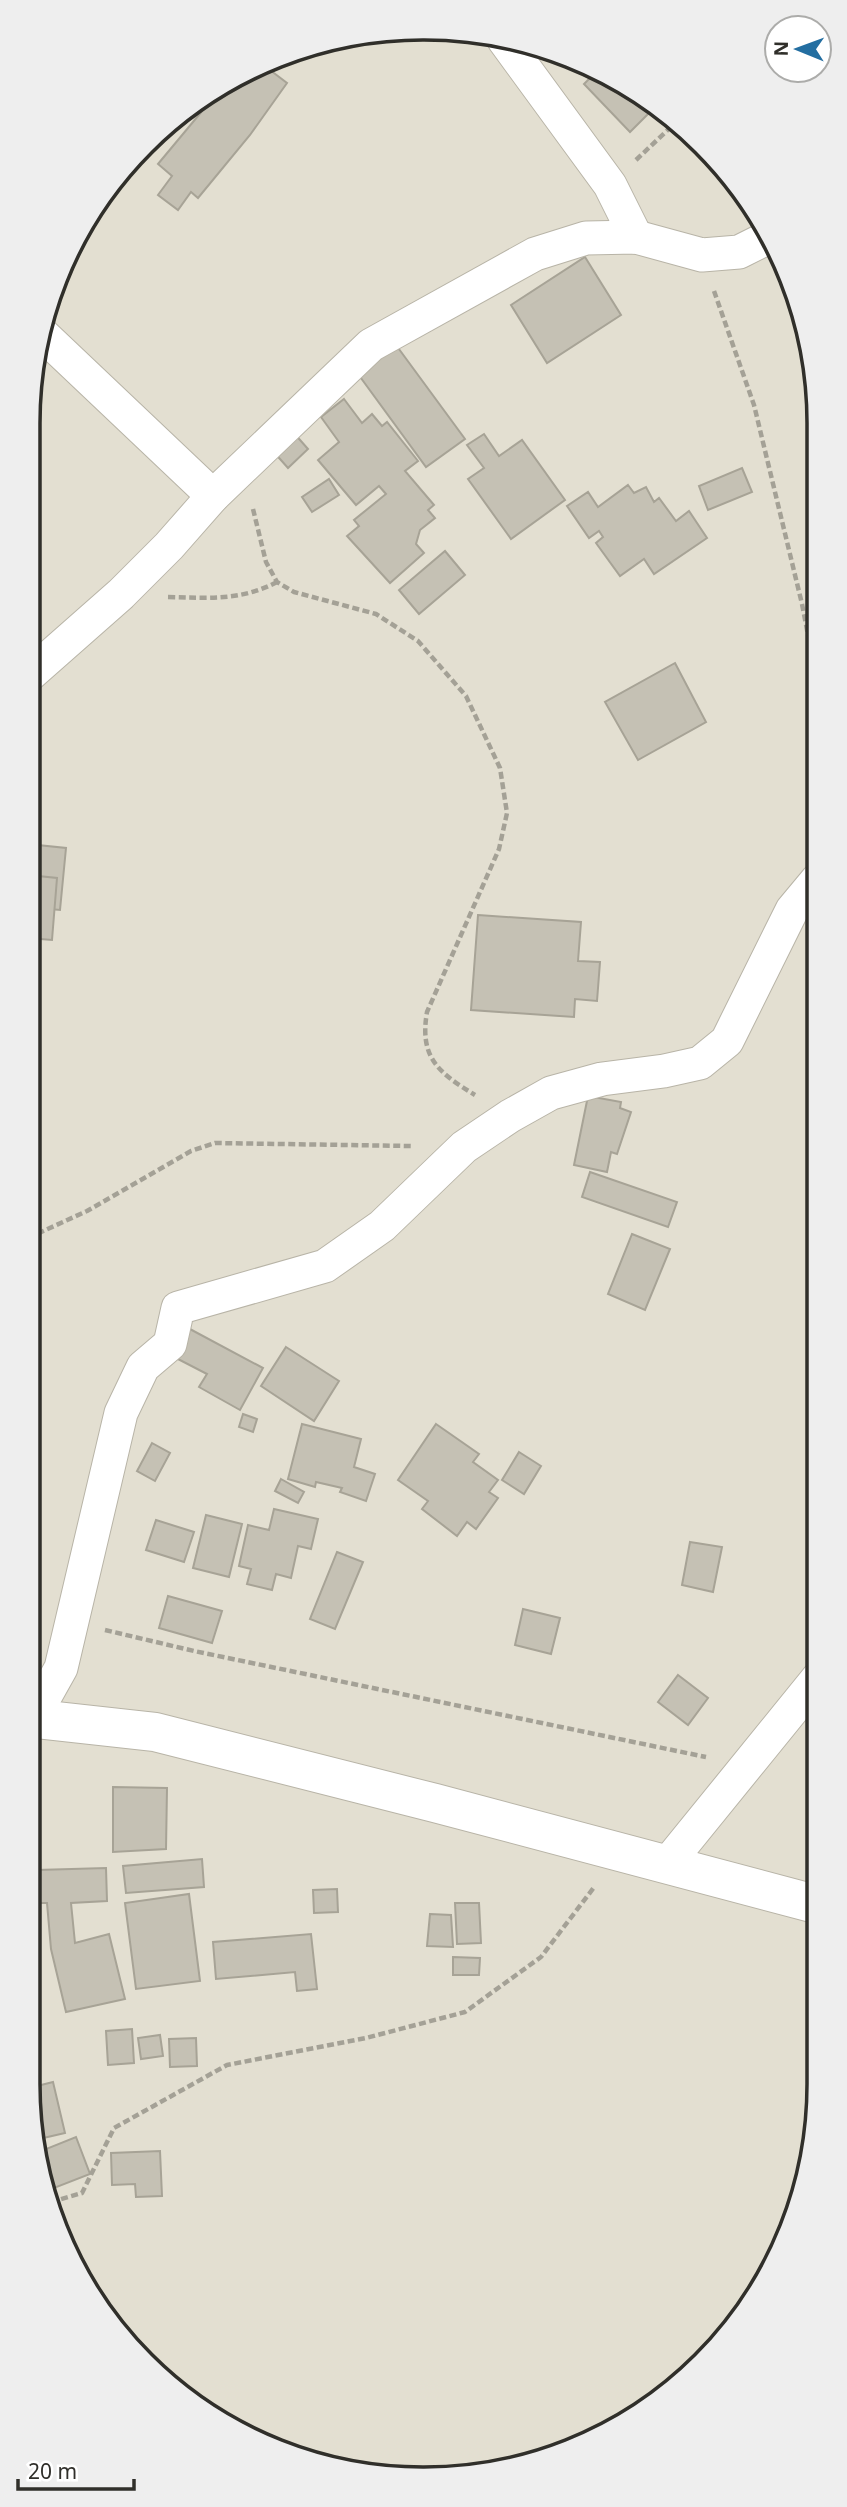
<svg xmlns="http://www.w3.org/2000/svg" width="847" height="2507" viewBox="0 0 847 2507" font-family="'Noto Sans',sans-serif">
<rect width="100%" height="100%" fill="#e3dfd1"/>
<g fill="#c5c1b4" stroke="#a7a396" stroke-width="2">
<polygon points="266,67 287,83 250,135 198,198 191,192 178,210 158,195 172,176 158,164 208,104 204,100 225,81"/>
<polygon points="597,71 622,81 654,108 630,132 584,84"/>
<polygon points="585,257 621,315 547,363 511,305"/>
<polygon points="396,345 465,439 426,467 358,374"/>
<polygon points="344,399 362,423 372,414 382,426 387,422 418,461 405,471 434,505 428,510 435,518 420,530 416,544 424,553 390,583 347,536 359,526 354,520 386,494 379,486 356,505 318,460 339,442 321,417"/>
<polygon points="293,432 308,449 288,468 272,450"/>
<polygon points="484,434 499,456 522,440 565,500 511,539 468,479 484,468 467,445"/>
<polygon points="742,468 752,492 708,510 699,486"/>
<polygon points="329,479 339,495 312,512 302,497"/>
<polygon points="628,485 634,493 646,487 654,502 659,498 676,521 689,511 707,538 654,574 644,559 620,576 596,543 603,537 599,531 589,538 567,506 588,492 598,507"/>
<polygon points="445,551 465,575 419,614 399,590"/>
<polygon points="675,663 706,722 638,760 605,702"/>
<polygon points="28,844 66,848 60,910 28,907"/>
<polygon points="28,875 57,878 52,940 28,938"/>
<polygon points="478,915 581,922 578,961 600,962 597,1001 575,999 574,1017 471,1010"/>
<polygon points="588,1096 621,1102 620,1108 631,1112 617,1154 611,1152 607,1172 574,1165"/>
<polygon points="590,1172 677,1202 668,1227 582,1197"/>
<polygon points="632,1234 670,1249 645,1310 608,1294"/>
<polygon points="188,1328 263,1368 240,1410 199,1387 207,1374 174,1357"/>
<polygon points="286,1347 339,1381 314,1421 261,1386"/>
<polygon points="243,1414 257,1419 253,1432 239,1427"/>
<polygon points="302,1424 361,1439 354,1467 375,1474 366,1501 340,1492 342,1488 316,1482 315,1487 288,1479"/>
<polygon points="436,1424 479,1454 473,1462 498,1480 489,1492 498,1498 476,1529 467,1522 457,1536 422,1509 428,1501 398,1480"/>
<polygon points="152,1443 170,1453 155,1481 137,1471"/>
<polygon points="519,1452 541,1466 524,1494 502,1480"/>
<polygon points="281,1479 304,1492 298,1503 275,1491"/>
<polygon points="274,1509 318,1519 311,1549 298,1546 291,1578 276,1574 272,1590 247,1584 251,1569 239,1566 248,1525 269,1530"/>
<polygon points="206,1515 242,1524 229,1577 193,1568"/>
<polygon points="156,1520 194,1532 184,1562 146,1550"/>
<polygon points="690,1542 722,1547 713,1592 682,1585"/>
<polygon points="337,1552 363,1562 335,1629 310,1619"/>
<polygon points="168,1596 222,1611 212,1643 159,1628"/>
<polygon points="523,1609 560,1618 551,1654 515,1645"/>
<polygon points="678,1675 708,1698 688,1725 658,1702"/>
<polygon points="113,1787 167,1788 166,1849 113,1852"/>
<polygon points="202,1859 204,1887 126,1893 123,1866"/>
<polygon points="106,1868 107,1901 71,1903 75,1943 109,1934 125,1999 66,2012 51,1949 47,1903 39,1903 37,1870"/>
<polygon points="337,1889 338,1912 314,1913 313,1890"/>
<polygon points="189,1894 200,1981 136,1989 125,1903"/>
<polygon points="455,1903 479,1903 481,1943 457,1944"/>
<polygon points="430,1914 451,1915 453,1947 427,1946"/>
<polygon points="311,1934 317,1989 297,1991 295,1972 216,1979 213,1942"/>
<polygon points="453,1957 480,1958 479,1975 453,1975"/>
<polygon points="132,2029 134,2063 108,2065 106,2031"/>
<polygon points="160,2035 163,2056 141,2059 138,2038"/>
<polygon points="196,2038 197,2066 170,2067 169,2039"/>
<polygon points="53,2082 65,2133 39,2139 29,2088"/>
<polygon points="76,2137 90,2174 49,2190 41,2151"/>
<polygon points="160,2151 162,2196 136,2197 135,2184 112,2185 111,2153"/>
</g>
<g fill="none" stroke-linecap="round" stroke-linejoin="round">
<defs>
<g id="street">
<polyline points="504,40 610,185 636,237"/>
<polyline points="40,332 213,496"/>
<polyline points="28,676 121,594 169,546 213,496 371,345 535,254 586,238 636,237 702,255 739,252 767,238"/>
<polyline points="33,1718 61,1668 121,1413 143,1367 170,1344 178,1308 325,1266 382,1226 464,1147 510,1116 551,1093 602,1079 664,1071 700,1063 727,1041 792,910 817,880"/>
<polyline points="667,1864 818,1678"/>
</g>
<polyline id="secondary" points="28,1718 155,1732 435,1803 819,1905"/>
</defs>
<use href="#street" stroke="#b8b4a7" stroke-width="35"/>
<use href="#secondary" stroke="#b8b4a7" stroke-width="40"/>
<g stroke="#a4a196" stroke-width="4.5" stroke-dasharray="7 3.5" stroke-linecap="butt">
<polyline points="636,160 674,124"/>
<polyline points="714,291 754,405 802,604 816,676"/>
<path d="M253,509L266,562L277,582L294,592L376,614L418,641L466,696L500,768L507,813L499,849L427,1012C419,1058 439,1073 475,1095"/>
<path d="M168,597C208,598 241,601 277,582"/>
<polyline points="28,1238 87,1211 191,1151 215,1143 411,1146"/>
<polyline points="105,1630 194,1651 706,1757"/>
<polyline points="51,2202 82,2193 114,2128 227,2065 366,2038 465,2012 541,1957 595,1886"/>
</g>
<use href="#street" stroke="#fff" stroke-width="33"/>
<use href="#secondary" stroke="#fff" stroke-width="38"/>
</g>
<path d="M0 0H847V2507H0ZM423 40H424A383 383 0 0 1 807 423V2084A383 383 0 0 1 424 2467H423A383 383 0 0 1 40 2084V423A383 383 0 0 1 423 40Z" fill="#eee" fill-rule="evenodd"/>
<path fill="none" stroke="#302f2a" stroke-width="3.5" d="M423 40H424A383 383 0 0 1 807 423V2084A383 383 0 0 1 424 2467H423A383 383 0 0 1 40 2084V423A383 383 0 0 1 423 40Z"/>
<g transform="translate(798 49) rotate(271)"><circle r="33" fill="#ffffff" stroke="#acacaa" stroke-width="2"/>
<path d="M0-5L12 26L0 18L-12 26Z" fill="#236ea1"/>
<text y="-10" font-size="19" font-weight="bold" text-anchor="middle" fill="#302f2a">N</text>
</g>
<path d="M18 2479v10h116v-10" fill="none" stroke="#302f2a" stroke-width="3.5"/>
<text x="28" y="2479" font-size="21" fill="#302f2a" stroke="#ffffff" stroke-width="5" paint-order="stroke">20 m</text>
</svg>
